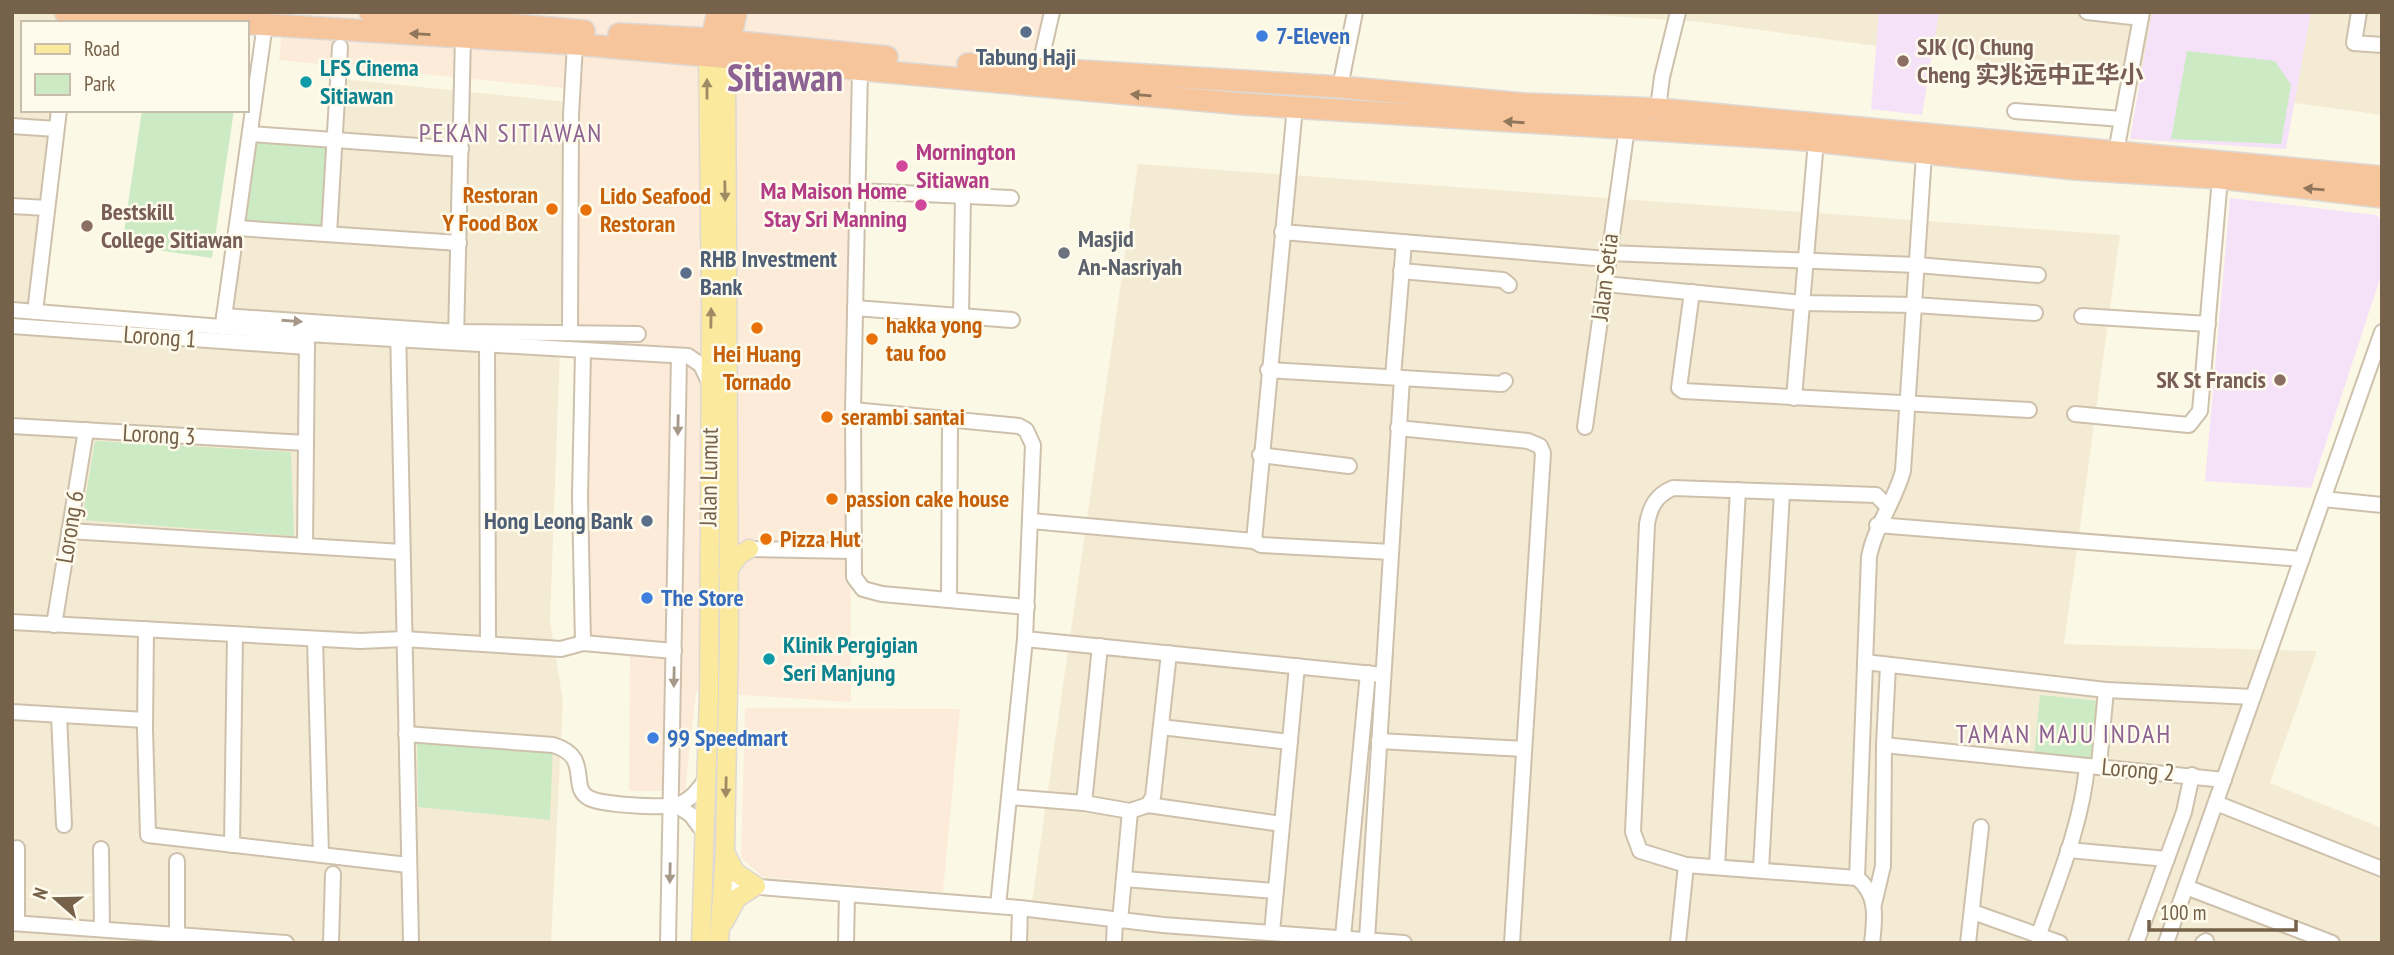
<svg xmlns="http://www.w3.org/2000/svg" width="2394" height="955" viewBox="0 0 2394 955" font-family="'PT Sans Narrow','Noto Sans SC',sans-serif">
<rect width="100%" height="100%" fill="#fcf8e6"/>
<g fill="#f4ebd4">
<polygon points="12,12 70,12 69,23 23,23 23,110 59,110 35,313 220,324 235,232 330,238 341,79 569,102 550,622 563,701 551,943 12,943"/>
<polygon points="1549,12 2382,12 2382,115 1702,22"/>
<polygon points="1138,164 2120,235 2064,644 2317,651 2270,783 2382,828 2382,943 1026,943"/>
</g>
<g fill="#fdebda">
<polygon points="284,12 1048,12 1033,76 850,77 851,702 696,692 685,791 629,791 630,644 574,642 574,89 279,60"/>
<polygon points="745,708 960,709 943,892 763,877 741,858"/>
</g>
<g fill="#f5e2f9">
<polygon points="1879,12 1939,12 1922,115 1871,109"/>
<polygon points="2152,12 2311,12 2286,149 2130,139"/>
<polygon points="2230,198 2376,215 2382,220 2380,279 2311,488 2205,481"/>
</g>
<g fill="#cceac4">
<polygon points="2187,51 2275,61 2291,85 2281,144 2171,139"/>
<polygon points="142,110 234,110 212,258 122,245"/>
<polygon points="250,134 334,140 329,234 237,228"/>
<polygon points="95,441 291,452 294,536 82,520"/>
<polygon points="2040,695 2100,701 2093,762 2034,756"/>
<polygon points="417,735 553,745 550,820 418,807"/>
</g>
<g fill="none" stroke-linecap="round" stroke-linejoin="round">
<defs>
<g id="minor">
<polyline points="2087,12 2141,18"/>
<polyline points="2359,12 2354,43 2382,45"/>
<polyline points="860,69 853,410 854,577 863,589 882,594 1027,607"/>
<polyline points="1039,69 1052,12"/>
<polyline points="1340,87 1355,12"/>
<polyline points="1658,109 1662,77 1678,12"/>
<polyline points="2015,111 2122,119"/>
<polyline points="12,126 56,129"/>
<polyline points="250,134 461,149"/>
<polyline points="2116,152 2142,12"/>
<polyline points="857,191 1011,198"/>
<polyline points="12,206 47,208"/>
<polyline points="237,228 459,243"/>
<polyline points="1282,232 1607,259"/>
<polyline points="329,234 340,47"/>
<polyline points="1608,253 1917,265 2038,275"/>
<polyline points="1401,271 1503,280 1509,285"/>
<polyline points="1605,284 1803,303 1915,305 2035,313"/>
<polyline points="1692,292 1679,388 1683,391 2029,410"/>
<polyline points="855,308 1012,320"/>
<polyline points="12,310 307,334 688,356 701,365 709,382"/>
<polyline points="35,312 59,110"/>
<polyline points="224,316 457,332 638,334"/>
<polyline points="961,316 963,196"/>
<polyline points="2082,316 2208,324"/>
<polyline points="223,324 265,24"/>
<polyline points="12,326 307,347"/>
<polyline points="398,328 411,943"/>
<polyline points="570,333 571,115 575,44"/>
<polyline points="456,339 463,36"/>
<polyline points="487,345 488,644"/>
<polyline points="1268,370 1502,384 1505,381"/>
<polyline points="1393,377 1404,242"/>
<polyline points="1794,398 1816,141"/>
<polyline points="853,410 1019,426 1026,430 1033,445 1025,639 998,906"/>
<polyline points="2075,414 2189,425 2200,411 2220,178"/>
<polyline points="12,426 306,443"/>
<polyline points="1585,427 1627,128"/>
<polyline points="1398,428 1528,441 1540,446 1543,453 1512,943"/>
<polyline points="1260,455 1349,466"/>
<polyline points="2323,499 2382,505"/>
<polyline points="1031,521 1254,541 1261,545 1391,552"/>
<polyline points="1877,525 2302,559"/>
<polyline points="69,531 402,552"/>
<polyline points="1254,541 1295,107"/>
<polyline points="305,546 307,339"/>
<polyline points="749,549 852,551"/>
<polyline points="949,600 950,419"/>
<polyline points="12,622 360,641 404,639 561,649 583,643 674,651"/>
<polyline points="54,625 86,430"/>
<polyline points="146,629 145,729 148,835 408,865"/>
<polyline points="315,639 321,855"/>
<polyline points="1025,639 1383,675"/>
<polyline points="583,643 580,496 583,351"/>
<polyline points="1865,662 2106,690 2253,697"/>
<polyline points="12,712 145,720"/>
<polyline points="59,715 64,825"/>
<polyline points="1161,727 1290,742"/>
<path d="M406,734L553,745C593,757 568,787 589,798C602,805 661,808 675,805C690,802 699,789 707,778"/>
<polyline points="1379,741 1524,749"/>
<polyline points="1884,745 2224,780"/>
<polyline points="2099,765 2106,690"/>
<polyline points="1010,797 1084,803 1130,811 1148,805 1282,824"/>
<polyline points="1084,803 1100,646"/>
<polyline points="2216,803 2382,869"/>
<polyline points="676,805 691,815 706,835"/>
<polyline points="1148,805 1153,797 1169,653"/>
<polyline points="232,845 235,634"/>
<polyline points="101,849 102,929"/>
<polyline points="2068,850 2167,859"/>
<polyline points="177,861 177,934"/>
<polyline points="1717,866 1738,490"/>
<polyline points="1761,869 1782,492"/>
<path d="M1857,878L1869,557C1875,526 1895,501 1903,471L1924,154"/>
<polyline points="1124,879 1276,891"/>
<polyline points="723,884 1020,908 1163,925 1404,943"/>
<polyline points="2186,887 2332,943"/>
<polyline points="1874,904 1883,866 1884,745 1888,665"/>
<polyline points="1973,912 2060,943"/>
<polyline points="1120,921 1130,811"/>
<polyline points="12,923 286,943"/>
<polyline points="17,923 17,848"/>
<polyline points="1272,932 1297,666"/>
<path d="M2039,934C2058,880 2082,823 2087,766"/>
<polyline points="1343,937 1368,673"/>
<polyline points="1367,939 1402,378"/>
<polyline points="331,943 333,874"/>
<polyline points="668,943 679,357"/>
<polyline points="846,943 847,894"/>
<polyline points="1019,943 1020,908"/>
<polyline points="1114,943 1115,920"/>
<polyline points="1678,943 1686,865"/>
<path d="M1872,943C1875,918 1878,894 1857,878L1686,865L1640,851L1633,832L1647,524C1650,507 1656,495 1673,488L1876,495L1887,506"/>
<polyline points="1968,943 1981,827"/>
<polyline points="2136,943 2184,812 2192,775"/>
<polyline points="2166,943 2382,332"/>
<polyline points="2203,943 2206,941"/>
</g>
<g id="major">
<polyline points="728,571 738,556 749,549"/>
<polyline points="724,922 737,898 756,886 735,872 726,854"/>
<polyline points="701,943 709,695 711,303 708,56"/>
<polyline points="719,943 725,850 729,633 726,58"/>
</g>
<g id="highway">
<polyline points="65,12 575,44 1243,104 1795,139 2075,169 2220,178 2382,197"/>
<polyline points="370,12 584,31"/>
<polyline points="619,34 710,39 887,57"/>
<polyline points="709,51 718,12"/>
<polyline points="727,55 736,12"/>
<polyline points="968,64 1340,87 1523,104 1658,109 2382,177"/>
</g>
</defs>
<use href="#minor" stroke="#cec1ac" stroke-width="18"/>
<use href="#major" stroke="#ded9d4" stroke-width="21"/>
<use href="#highway" stroke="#ded9d4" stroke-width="24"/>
<use href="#minor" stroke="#fff" stroke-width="14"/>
<use href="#major" stroke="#fbea9e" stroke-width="18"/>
<use href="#highway" stroke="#f7c59c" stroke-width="21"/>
</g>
<defs><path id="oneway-solid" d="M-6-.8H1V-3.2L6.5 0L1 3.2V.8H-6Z" transform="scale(1.75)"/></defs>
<g fill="#90765a">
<use href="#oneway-solid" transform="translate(420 34) rotate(-177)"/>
<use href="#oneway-solid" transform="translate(1141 95) rotate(-175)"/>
<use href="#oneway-solid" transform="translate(1514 122) rotate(-176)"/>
<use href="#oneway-solid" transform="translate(2314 189) rotate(-175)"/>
</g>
<g fill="#9e8b63">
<use href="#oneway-solid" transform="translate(707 89) rotate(-90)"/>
<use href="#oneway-solid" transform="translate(725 191) rotate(89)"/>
<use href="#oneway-solid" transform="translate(711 318) rotate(-89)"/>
<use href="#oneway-solid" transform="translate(726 787) rotate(91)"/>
</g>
<g fill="#a69989">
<use href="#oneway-solid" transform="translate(292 321) rotate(4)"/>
<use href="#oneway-solid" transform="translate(678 425) rotate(91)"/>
<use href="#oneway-solid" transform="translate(674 677) rotate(91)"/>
<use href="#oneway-solid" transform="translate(670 873) rotate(91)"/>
</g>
<g fill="#5c6f8a" stroke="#fffbec" stroke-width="2.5">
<circle cx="1026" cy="32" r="7"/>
<circle cx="686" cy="273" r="7"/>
<circle cx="647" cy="521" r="7"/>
</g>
<g fill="#3f7fe0" stroke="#fffbec" stroke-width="2.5">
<circle cx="1262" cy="36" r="7"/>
<circle cx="647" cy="598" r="7"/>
<circle cx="653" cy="738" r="7"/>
</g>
<g fill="#8d6e63" stroke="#fffbec" stroke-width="2.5">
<circle cx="1903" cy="61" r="7"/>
<circle cx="87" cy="226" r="7"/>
<circle cx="2280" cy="380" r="7"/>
</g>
<g fill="#0f9aa8" stroke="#fffbec" stroke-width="2.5">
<circle cx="306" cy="82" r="7"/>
<circle cx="769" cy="659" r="7"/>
</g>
<g fill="#d1479c" stroke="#fffbec" stroke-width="2.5">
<circle cx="902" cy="166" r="7"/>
<circle cx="921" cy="205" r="7"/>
</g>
<g fill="#e8710a" stroke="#fffbec" stroke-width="2.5">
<circle cx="552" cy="209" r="7"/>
<circle cx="586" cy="210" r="7"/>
<circle cx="757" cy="328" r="7"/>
<circle cx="872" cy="339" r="7"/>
<circle cx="827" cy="417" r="7"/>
<circle cx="832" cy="499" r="7"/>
<circle cx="766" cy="539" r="7"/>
</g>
<circle fill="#6b7280" stroke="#fffbec" stroke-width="2.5" cx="1064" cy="253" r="7"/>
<g text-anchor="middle" stroke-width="5" stroke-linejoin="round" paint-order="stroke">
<g font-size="24" font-weight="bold" fill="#366cbe" stroke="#fffbec" text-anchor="start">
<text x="1276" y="44">7-Eleven</text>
<text x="661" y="606">The Store</text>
<text x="667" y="746">99 Speedmart</text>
</g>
<g font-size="24" font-weight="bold" fill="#785e54" stroke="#fffbec" text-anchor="start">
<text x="1917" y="55">SJK (C) Chung<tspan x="1917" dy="28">Cheng 实兆远中正华小</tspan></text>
<text x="101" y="220">Bestskill<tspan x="101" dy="28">College Sitiawan</tspan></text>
<text x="2266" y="388" text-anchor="end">SK St Francis</text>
</g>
<g font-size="24" font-weight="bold" fill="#4e5e75" stroke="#fffbec">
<text x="1026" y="65">Tabung Haji</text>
<text x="700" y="267" text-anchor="start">RHB Investment<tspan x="700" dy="28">Bank</tspan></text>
<text x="633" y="529" text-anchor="end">Hong Leong Bank</text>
</g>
<g font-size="24" font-weight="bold" fill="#0d838f" stroke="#fffbec" text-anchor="start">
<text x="320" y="76">LFS Cinema<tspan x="320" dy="28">Sitiawan</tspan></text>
<text x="783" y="653">Klinik Pergigian<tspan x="783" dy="28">Seri Manjung</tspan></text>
</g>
<g font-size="24" font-weight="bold" fill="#b23c85" stroke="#fffbec" text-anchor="start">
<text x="916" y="160">Mornington<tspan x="916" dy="28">Sitiawan</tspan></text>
<text x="907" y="199" text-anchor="end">Ma Maison Home<tspan x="907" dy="28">Stay Sri Manning</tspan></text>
</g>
<g font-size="24" font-weight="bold" fill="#c56008" stroke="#fffbec" text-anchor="start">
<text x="538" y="203" text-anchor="end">Restoran<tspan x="538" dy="28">Y Food Box</tspan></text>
<text x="600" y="204">Lido Seafood<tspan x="600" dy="28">Restoran</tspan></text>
<text x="886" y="333">hakka yong<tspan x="886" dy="28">tau foo</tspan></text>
<text x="757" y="362" text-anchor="middle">Hei Huang<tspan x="757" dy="28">Tornado</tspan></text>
<text x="841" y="425">serambi santai</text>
<text x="846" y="507">passion cake house</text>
<text x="780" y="547">Pizza Hut</text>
</g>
<g font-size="24" font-weight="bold" fill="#5b616d" stroke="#fffbec" text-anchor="start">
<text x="1078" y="247">Masjid<tspan x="1078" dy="28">An-Nasriyah</tspan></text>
</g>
<g font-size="24" fill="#76624a" stroke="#fffbec">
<text transform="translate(1605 277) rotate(-83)" y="8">Jalan Setia</text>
<text transform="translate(160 337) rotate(4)" y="8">Lorong 1</text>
<text transform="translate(159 435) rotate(3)" y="8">Lorong 3</text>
<text transform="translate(709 477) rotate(-89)" y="8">Jalan Lumut</text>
<text transform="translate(70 527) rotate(-81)" y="8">Lorong 6</text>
<text transform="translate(2138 770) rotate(5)" y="8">Lorong 2</text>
</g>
<g font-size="26" letter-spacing="2" fill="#8c6292" stroke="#fffbec">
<text x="511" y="142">PEKAN SITIAWAN</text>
<text x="2064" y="743">TAMAN MAJU INDAH</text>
</g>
<g font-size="38" font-weight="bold" fill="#8c6292" stroke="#fffbec">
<text x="785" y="91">Sitiawan</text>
</g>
</g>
<rect width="2394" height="955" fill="none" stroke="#76624a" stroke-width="28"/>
<rect x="21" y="21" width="228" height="91" fill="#fffbec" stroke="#c8beab" stroke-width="2"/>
<rect x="35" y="44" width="35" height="10" fill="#fbea9e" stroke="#c8beab" stroke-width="2"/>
<text x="84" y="56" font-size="21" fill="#76624a">Road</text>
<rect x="35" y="74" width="35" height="21" fill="#cceac4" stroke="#c8beab" stroke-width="2"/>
<text x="84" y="91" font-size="21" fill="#76624a">Park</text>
<g transform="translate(56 899) rotate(290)" stroke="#fffbec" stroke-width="5" paint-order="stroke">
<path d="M0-5L12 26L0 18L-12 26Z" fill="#76624a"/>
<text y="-10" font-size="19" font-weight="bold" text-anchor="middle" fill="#76624a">N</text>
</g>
<path d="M2149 920v10h147v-10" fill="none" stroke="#76624a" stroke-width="3.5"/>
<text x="2160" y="920" font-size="21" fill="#76624a" stroke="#fffbec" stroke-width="5" paint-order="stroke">100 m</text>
</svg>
